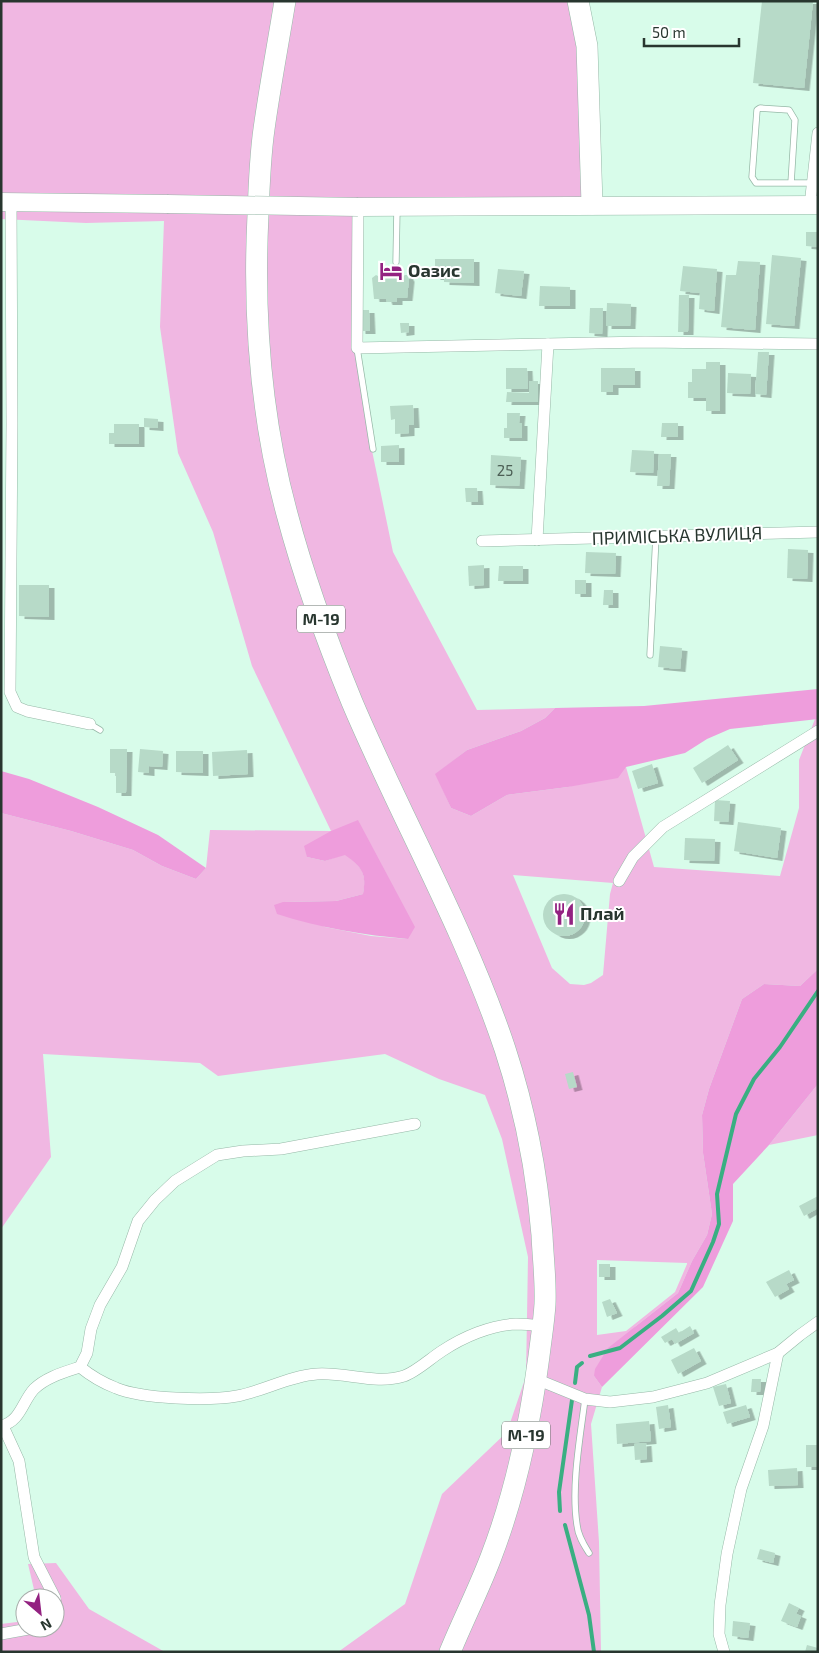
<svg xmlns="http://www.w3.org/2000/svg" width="819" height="1653" viewBox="0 0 819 1653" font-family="'Exo 2',sans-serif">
<defs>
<filter id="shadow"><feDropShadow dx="5.5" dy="3" stdDeviation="0" flood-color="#0004"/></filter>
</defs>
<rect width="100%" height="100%" fill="#d8fcea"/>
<g fill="#f0b7e2" fill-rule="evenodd">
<path d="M1,1H581L595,207L355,211L356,328L370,441L393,552L477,710L555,708L545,718L521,731L467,750L436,774L451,808L471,816L507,795L568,787L626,767L654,867L780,876L799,808V760L815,719H818V969L800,986L764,984L742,999L709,1089L702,1115L703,1153L712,1214L707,1235L692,1261L678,1293L636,1326L594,1376L602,1387L591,1424L599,1542L601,1652H338L405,1604L442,1494L507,1432L526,1376L528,1257L502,1139L485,1095L439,1079L385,1054L218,1076L200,1063L43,1054L51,1157L1,1229V813L71,831L133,850L162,866L196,879L206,868L210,830L331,831L252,666L213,532L178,453L160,327L164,221L86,223L1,219ZM358,821L408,939L371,936L325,927L283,902L336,901L363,894C367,873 362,867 345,854L325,861L307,857ZM513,875L613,883L610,894L603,975L591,983L584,985L570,984L552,968ZM597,1260L687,1263V1264L675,1292L626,1331L597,1335Z"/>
<polygon points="818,1084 818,1135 769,1145"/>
<polygon points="56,1563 89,1609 165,1652 1,1652 1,1624 25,1621 25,1628 55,1628 55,1598 36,1598 28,1564"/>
</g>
<g fill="#ee9ddc">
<polygon points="818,689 818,719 730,729 707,739 685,753 626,767 618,778 568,787 507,795 471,816 451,808 435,774 467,750 521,731 545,718 555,708 644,706"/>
<polygon points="1,771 29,779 98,807 158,835 206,868 196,879 162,866 133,850 71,831 1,813"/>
<path d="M358,820L415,927L408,939C364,935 320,928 277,914L274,905L283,902L336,901L363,894C367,874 362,867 345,855L325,861L307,857L304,846L331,831Z"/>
<polygon points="818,969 818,1084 769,1145 733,1184 733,1221 703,1287 602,1387 594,1376 595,1369 608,1348 678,1293 692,1261 707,1235 712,1214 703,1153 702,1115 709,1089 742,999 764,984 800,986"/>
</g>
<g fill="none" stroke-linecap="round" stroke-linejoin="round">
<g stroke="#39af82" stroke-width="4">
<polyline points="590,1356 620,1348 662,1316 691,1291 713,1242 719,1224 717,1194 736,1114 754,1079 780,1047 818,991"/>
<polyline points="575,1383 577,1367 582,1363"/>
<polyline points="560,1511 559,1492 572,1400"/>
<polyline points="565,1525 589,1615 594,1652"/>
</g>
</g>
<g fill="#b7dac8" filter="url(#shadow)">
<polygon points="762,1 813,1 804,88 753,83"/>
<polygon points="806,232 818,232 818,247 806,246"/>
<polygon points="772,255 801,258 794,326 766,324"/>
<polygon points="435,259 474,259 474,283 444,282 444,277 435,277"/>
<polygon points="738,261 760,262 755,330 721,327 726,275 736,275"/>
<polygon points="683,266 717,269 714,311 699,309 700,293 680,291"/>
<polygon points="498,269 524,271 521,296 495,293"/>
<polygon points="376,275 378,276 379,278 402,277 405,275 407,275 409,279 407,298 397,298 397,302 387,302 386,299 374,299 372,278"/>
<polygon points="540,286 570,287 570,306 539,306"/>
<polygon points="679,295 689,295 688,332 678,332"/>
<polygon points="607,303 631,304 630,326 606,326"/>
<polygon points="590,308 603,308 602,334 589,333"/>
<polygon points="359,310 369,310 370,331 360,331"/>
<polygon points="400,323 409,323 409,332 401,333"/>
<polygon points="758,352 769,352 766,395 755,394"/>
<polygon points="706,362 720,362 720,411 706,411 706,398 688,398 688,382 692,382 692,369 706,369"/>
<polygon points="506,368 527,368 528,389 506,389"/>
<polygon points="601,368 635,368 635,385 613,385 613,392 601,392"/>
<polygon points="728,373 751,374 750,394 727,393"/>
<polygon points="529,381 538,381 538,402 506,402 507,392 529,393"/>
<polygon points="413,405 414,425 409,425 409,433 395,434 395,419 391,420 390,406"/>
<polygon points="507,413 520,413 519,423 522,423 522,438 504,438 504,428 507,428"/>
<polygon points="144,418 158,419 158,428 144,427"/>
<polygon points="662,423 678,423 678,437 661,437"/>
<polygon points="114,424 139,424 139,444 109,444 109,433 114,433"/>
<polygon points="399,445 399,462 381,462 381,446"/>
<polygon points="632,450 654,451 653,473 630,472"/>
<polygon points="659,454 671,454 669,486 657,486"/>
<polygon points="491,455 521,457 519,486 490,485"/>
<polygon points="465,488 477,488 478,502 466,502"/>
<polygon points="788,549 808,550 807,579 787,578"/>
<polygon points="586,552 616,553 615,574 585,573"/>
<polygon points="484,565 484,585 469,586 468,566"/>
<polygon points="499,566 523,566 523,581 498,581"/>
<rect x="575" y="580" width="11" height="14"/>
<polygon points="19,585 49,585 49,617 19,616"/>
<polygon points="604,590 613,590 613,605 603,605"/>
<polygon points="660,646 682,648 680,669 658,667"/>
<polygon points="728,745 738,760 702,783 693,768"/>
<polygon points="110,749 127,749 126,793 116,793 116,773 110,773"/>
<polygon points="140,749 163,751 162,767 149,766 149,773 138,772"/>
<polygon points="247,750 248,774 213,776 212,752"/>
<polygon points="176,751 203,751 203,773 176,772"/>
<polygon points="652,764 658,783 638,789 632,771"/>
<polygon points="715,800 730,801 728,822 714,821"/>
<polygon points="738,822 781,828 777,858 734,851"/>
<polygon points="685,838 715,839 714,861 684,860"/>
<circle cx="564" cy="915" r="21"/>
<polygon points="573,1072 577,1087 569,1089 565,1074"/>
<polygon points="818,1196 818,1208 804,1216 799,1206"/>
<rect x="599" y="1264" width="11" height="13"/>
<polygon points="789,1270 794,1280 786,1284 789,1289 775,1297 766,1282"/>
<polygon points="610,1299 617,1313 607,1317 602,1302"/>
<polygon points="690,1326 694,1333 675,1344 672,1339 665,1343 661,1337 676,1328 679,1333"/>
<polygon points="694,1348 701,1361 678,1374 671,1360"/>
<polygon points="752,1379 761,1379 760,1392 751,1392"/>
<polygon points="726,1384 731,1403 719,1406 713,1387"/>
<polygon points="668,1405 671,1427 659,1429 656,1407"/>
<polygon points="746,1405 750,1417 727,1424 723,1412"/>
<polygon points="649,1421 651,1441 617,1444 616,1424"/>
<polygon points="646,1443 647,1459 635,1460 634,1444"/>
<rect x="806" y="1445" width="12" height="22"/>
<polygon points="797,1468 798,1485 769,1486 768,1470"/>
<polygon points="760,1549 775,1553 773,1563 757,1559"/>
<polygon points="789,1603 799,1608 796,1614 801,1616 797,1627 781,1621"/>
<polygon points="733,1621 750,1623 748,1638 732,1636"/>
<polygon points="807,1645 818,1648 818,1652 805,1652"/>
</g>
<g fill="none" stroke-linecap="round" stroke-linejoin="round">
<defs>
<g id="lane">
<polyline points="791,183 795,120 789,110 760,108 757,110 752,177 756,183 813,183"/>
<polyline points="396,262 397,209"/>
<polyline points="357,348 373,449"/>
<polyline points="650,655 656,536"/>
<polyline points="90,724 100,730"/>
<path d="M585,1399C580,1438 571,1487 577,1525C578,1536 584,1545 589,1553"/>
</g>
<g id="street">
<polyline points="11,201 12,423 10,692 17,707 27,711 90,724"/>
<polyline points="810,205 818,133"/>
<polyline points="358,207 357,348 645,342 818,344"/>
<polyline points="537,540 548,344"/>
<polyline points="482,541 818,532"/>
<polyline points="619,881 633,857 663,827 818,731"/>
<path d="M80,1367C91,1376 103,1383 116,1388C142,1399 209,1401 237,1396C264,1391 289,1376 317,1374C346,1372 376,1385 404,1376C416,1372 431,1358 442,1351C463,1337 491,1325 516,1324C525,1324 534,1325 543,1326"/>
<polyline points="536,1379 585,1399 610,1402 653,1397 707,1383 778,1353 800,1335 818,1322"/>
<path d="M1,1426C21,1421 22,1402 34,1389C46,1377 65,1372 80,1367L87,1353L91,1329L100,1305L122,1267L138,1221L155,1200L175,1181L217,1155L243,1151L281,1149L415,1124"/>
<polyline points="3,1426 19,1461 34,1557 55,1598"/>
<polyline points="55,1599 57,1612 55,1617"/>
<polyline points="1,1634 34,1628"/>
<polyline points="724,1652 719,1634 720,1605 727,1554 741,1489 763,1426 778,1353"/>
</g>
<g id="primary">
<polyline points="1,202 167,204"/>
<polyline points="358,207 818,205"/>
</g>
<g id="highway">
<path d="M285,1C278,44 270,86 264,129C260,157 259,186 258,215C253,317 260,415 287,514C304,578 327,641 352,702C401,818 465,929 505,1049C525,1110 537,1172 542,1235C543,1258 546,1281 545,1304C544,1321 541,1339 539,1356C530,1424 516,1492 491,1557C479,1589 463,1620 450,1652"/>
<polyline points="578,1 587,46 592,204"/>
</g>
</defs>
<use href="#lane" stroke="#96b8a7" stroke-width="7"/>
<use href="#street" stroke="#96b8a7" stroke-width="12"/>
<use href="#primary" stroke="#96b8a7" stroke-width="19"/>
<use href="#highway" stroke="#96b8a7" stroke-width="22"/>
<use href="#lane" stroke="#fff" stroke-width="5.5"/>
<use href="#street" stroke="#fff" stroke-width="11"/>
<use href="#primary" stroke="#fff" stroke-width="18"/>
<use href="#highway" stroke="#fff" stroke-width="21"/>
<defs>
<polyline id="primary-bridge" points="167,204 358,207"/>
</defs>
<use href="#primary-bridge" stroke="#96b8a7" stroke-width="19" stroke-linecap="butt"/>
<use href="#primary-bridge" stroke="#fff" stroke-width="18"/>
</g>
<defs>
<symbol id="hotel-bare" viewBox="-9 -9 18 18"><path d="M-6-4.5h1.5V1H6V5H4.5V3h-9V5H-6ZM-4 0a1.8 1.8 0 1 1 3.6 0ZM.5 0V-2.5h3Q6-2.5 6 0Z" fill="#932281" stroke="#fff" stroke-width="2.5" paint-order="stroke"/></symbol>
<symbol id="restaurant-bare" viewBox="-9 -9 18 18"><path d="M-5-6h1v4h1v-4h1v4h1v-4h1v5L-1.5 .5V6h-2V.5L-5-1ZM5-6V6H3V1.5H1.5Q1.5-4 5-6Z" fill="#932281" stroke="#fff" stroke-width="2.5" paint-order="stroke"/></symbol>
</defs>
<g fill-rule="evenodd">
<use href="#hotel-bare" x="375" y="255" width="32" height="32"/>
<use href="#restaurant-bare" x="548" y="898" width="32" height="32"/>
</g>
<g text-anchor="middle" stroke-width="4" stroke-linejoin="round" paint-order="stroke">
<g font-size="15" fill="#4c5f55">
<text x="505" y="476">25</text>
</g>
<g fill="#fff" stroke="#68726d" stroke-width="1">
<rect x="297" y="605.5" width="48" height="27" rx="4"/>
<rect x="502" y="1421.5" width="48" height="27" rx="4"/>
</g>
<g font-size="16" font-weight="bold" fill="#28362f">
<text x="321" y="625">М-19</text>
<text x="526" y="1441">М-19</text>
</g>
<g font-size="18" font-weight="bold" fill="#28362f" stroke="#fff" text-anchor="start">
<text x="408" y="277">Оазис</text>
<text x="580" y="920">Плай</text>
</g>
<g font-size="18" fill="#28362f" stroke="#fff">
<text transform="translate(677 536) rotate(-2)" y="6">ПРИМІСЬКА ВУЛИЦЯ</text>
</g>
</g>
<rect width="819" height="1653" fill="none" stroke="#28362f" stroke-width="5"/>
<g transform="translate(40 1613) rotate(152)"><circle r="24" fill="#ffffff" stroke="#a9afac"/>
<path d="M0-4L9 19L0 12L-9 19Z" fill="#932281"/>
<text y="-8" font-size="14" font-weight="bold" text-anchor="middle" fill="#28362f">N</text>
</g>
<path d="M644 38v8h95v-8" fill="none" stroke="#28362f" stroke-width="2.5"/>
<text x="652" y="38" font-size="15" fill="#28362f" stroke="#ffffff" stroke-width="4" paint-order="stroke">50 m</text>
</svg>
